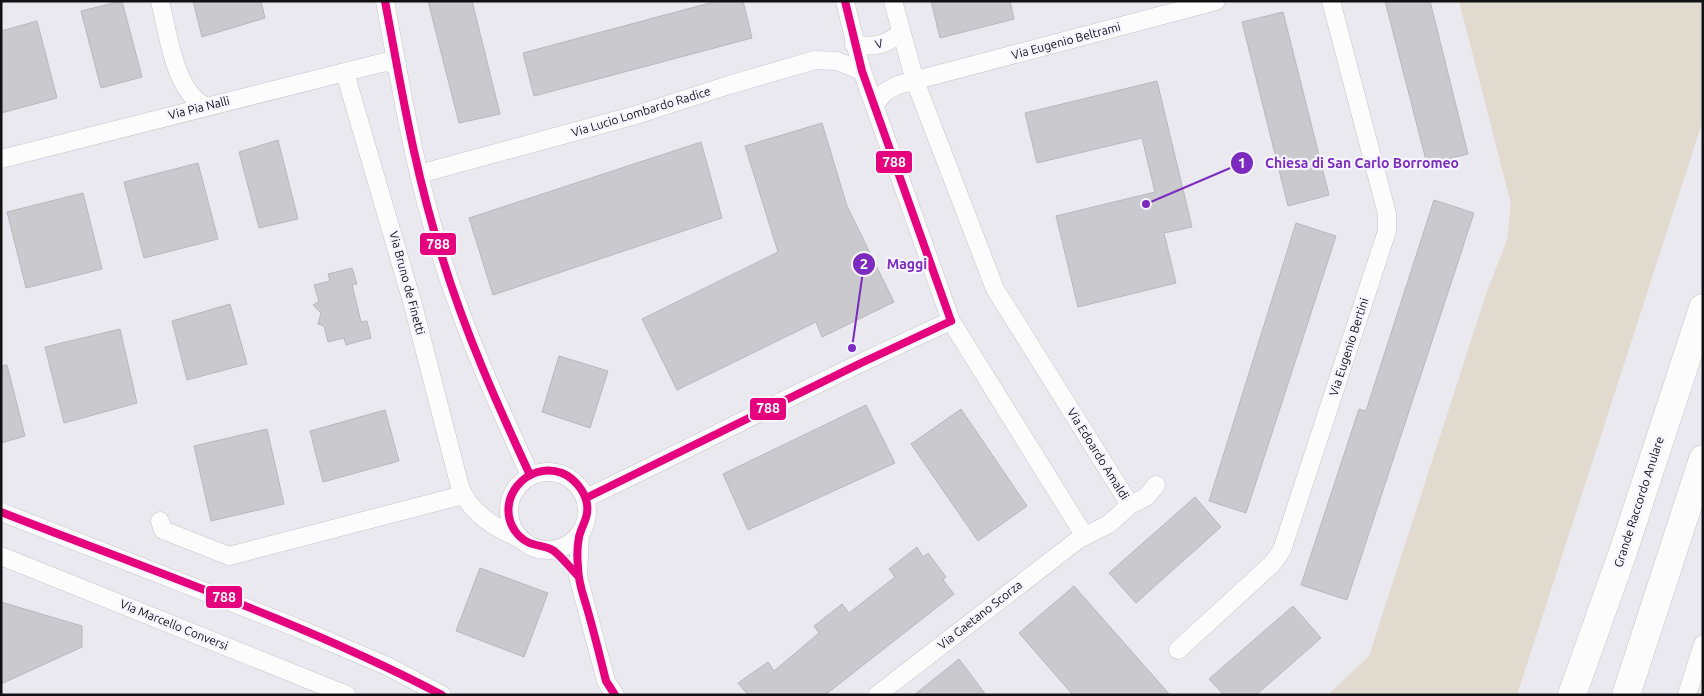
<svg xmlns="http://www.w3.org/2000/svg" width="1704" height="696" viewBox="0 0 1704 696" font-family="Ubuntu,sans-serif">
<rect width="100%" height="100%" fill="#eae9ef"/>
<polygon fill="#e0dacf" points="1459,1 1703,1 1703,120 1517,695 1328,695 1369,656 1486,294 1507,240 1511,204"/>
<g fill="#cacace" stroke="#b8b8bc">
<polygon points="122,1 142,77 101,88 81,11"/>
<polygon points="193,1 261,1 265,18 202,37"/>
<polygon points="428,1 472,1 500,114 459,123"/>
<polygon points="717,1 743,1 752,38 534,96 523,53"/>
<polygon points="931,1 1010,1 1014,19 940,38"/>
<polygon points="1385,1 1430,1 1468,154 1427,164"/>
<polygon points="1283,12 1329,195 1288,206 1242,22"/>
<polygon points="37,21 57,98 1,113 1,31"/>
<polygon points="1157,81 1192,227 1164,233 1176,283 1078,307 1056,216 1155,192 1142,138 1037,163 1025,113"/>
<polygon points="822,123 847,206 894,302 822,337 816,322 677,390 642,319 778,252 745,146"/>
<polygon points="278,140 298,219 259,228 239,152"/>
<polygon points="701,142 722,218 493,295 469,218"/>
<polygon points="198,163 218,239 144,258 124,182"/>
<polygon points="83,193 102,269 26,288 7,212"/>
<polygon points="1434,200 1474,213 1347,600 1301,585 1359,409 1366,411"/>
<polygon points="1296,223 1336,236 1246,513 1209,501"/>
<polygon points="352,268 357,284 352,285 361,322 367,321 371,338 346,345 344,338 328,342 324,326 318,324 321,313 313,305 319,301 314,285 330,281 328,274"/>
<polygon points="230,304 247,364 187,380 172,321"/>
<polygon points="120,329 137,403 64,423 45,347"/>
<polygon points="559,356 608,371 590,428 542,412"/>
<polygon points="7,365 25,436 1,443 1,366"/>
<polygon points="866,405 895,463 748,530 723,474"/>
<polygon points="961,409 1027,506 978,541 911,444"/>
<polygon points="385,410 399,461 323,482 310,431"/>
<polygon points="267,429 284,504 211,521 194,446"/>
<polygon points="1195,497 1221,527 1136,603 1109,573"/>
<polygon points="917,547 923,557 928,553 946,577 943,580 954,594 825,695 748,695 738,683 768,662 774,671 819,633 814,626 842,604 849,613 895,577 889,569"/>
<polygon points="480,568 548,593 524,657 456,631"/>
<polygon points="1074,586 1170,695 1073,695 1019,633"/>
<polygon points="1,602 82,626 82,647 1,684"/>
<polygon points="1293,606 1321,638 1256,695 1224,695 1209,679"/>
<polygon points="959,659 986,695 914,695"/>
</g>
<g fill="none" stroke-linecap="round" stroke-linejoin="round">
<defs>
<g id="street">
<path d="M160,1C168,33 174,89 204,106"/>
<path d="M385,1C399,76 411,151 432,224C455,310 493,394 530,475"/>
<polyline points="845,1 862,71 951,321 1084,535"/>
<polyline points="893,1 915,81 995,289 1130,505"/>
<path d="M854,44C873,48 887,45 901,32"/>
<path d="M345,73L413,305L460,487C470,513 495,528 519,538"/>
<polyline points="874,105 885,92 898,85 1216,1"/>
<polyline points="1,159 385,62 397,65"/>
<polyline points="419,174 636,115 729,85 815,60 837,61 862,71"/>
<circle cx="548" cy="511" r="39"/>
<path d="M586,498C708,440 827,376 951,321"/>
<polyline points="1,512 295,627 387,666 442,695"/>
<polyline points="160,521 163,530 229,556 463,495"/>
<polyline points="580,533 578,576 606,681 615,695"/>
<polyline points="1,556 347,695"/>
<polyline points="1178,650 1272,564 1282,550 1387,231 1387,214 1382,195 1331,1"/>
<polyline points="877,695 1079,539 1109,524 1130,505 1146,497 1156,485"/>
<polyline points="1687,695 1703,644"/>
</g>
<g id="highway">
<polyline points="1572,695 1623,552 1703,308"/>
<polyline points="1626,695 1703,459"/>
</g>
</defs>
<use href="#street" stroke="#c6c5ca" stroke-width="19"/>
<use href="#highway" stroke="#c6c5ca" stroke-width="29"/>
<use href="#street" stroke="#fcfcfd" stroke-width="18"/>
<use href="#highway" stroke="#fcfcfd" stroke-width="28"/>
<defs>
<g id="bus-1">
<path d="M385,1C401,87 415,173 442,257C465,332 497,404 530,475"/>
<polyline points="845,1 862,71 951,321"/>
<polyline points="586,498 859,364 951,321"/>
<path d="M1,512C147,569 303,622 442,695"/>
<path d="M578,576C570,568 563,558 554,551C543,543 528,549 515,531C494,500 527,460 562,473C574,478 585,491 587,504C589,517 582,525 579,537C577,547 577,557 578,567C578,582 583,594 587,608C594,632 600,657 606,681L615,695"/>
</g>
</defs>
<use href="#bus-1" stroke="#f5f4fe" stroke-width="11"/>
<use href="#bus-1" stroke="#e5007d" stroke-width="8"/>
</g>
<g text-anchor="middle" stroke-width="4.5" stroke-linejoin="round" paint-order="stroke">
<g font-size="12" fill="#111114" stroke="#f5f4fe">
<text transform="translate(1066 41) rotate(-15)" y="4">Via Eugenio Beltrami</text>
<text transform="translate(879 44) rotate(-14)" y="4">V</text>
<text transform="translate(199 108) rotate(-14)" y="4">Via Pia Nalli</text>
<text transform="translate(641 112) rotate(-17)" y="4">Via Lucio Lombardo Radice</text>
<text transform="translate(407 283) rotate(75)" y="4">Via Bruno de Finetti</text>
<text transform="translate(1349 347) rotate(-72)" y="4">Via Eugenio Bertini</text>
<text transform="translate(1098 454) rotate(58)" y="4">Via Edoardo Amaldi</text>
<text transform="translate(1639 502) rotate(-72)" y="4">Grande Raccordo Anulare</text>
<text transform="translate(980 615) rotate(-38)" y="4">Via Gaetano Scorza</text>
<text transform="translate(174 625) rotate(22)" y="4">Via Marcello Conversi</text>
</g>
</g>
<path fill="none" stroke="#7b2cbf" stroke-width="2" d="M1146 204L1242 163M852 348L864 264"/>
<g fill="#7b2cbf" stroke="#f5f4fe" stroke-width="2">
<circle cx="1146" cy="204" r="5"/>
<circle cx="852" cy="348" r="5"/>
<circle cx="1242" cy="163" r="12"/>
<circle cx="864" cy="264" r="12"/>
</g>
<g font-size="15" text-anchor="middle" font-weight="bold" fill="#fff">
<text x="1242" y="168">1</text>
<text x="864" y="269">2</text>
</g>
<g font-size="14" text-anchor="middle" font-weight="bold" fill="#7b2cbf" stroke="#f5f4fe" stroke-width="4.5" stroke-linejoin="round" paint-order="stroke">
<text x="1362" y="168">Chiesa di San Carlo Borromeo</text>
<text x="907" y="269">Maggi</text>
</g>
<g stroke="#f5f4fe" stroke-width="2">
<rect x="875" y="150" width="38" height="24" rx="5" fill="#e5007d"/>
<rect x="419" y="232" width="38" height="24" rx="5" fill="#e5007d"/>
<rect x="749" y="397" width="38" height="24" rx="5" fill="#e5007d"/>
<rect x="205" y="585" width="38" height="24" rx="5" fill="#e5007d"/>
</g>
<g font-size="14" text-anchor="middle" font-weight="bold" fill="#fff">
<text x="894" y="167">788</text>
<text x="438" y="249">788</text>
<text x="768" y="413">788</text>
<text x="224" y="602">788</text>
</g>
<rect width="1704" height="696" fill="none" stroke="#111114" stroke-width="5"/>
</svg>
